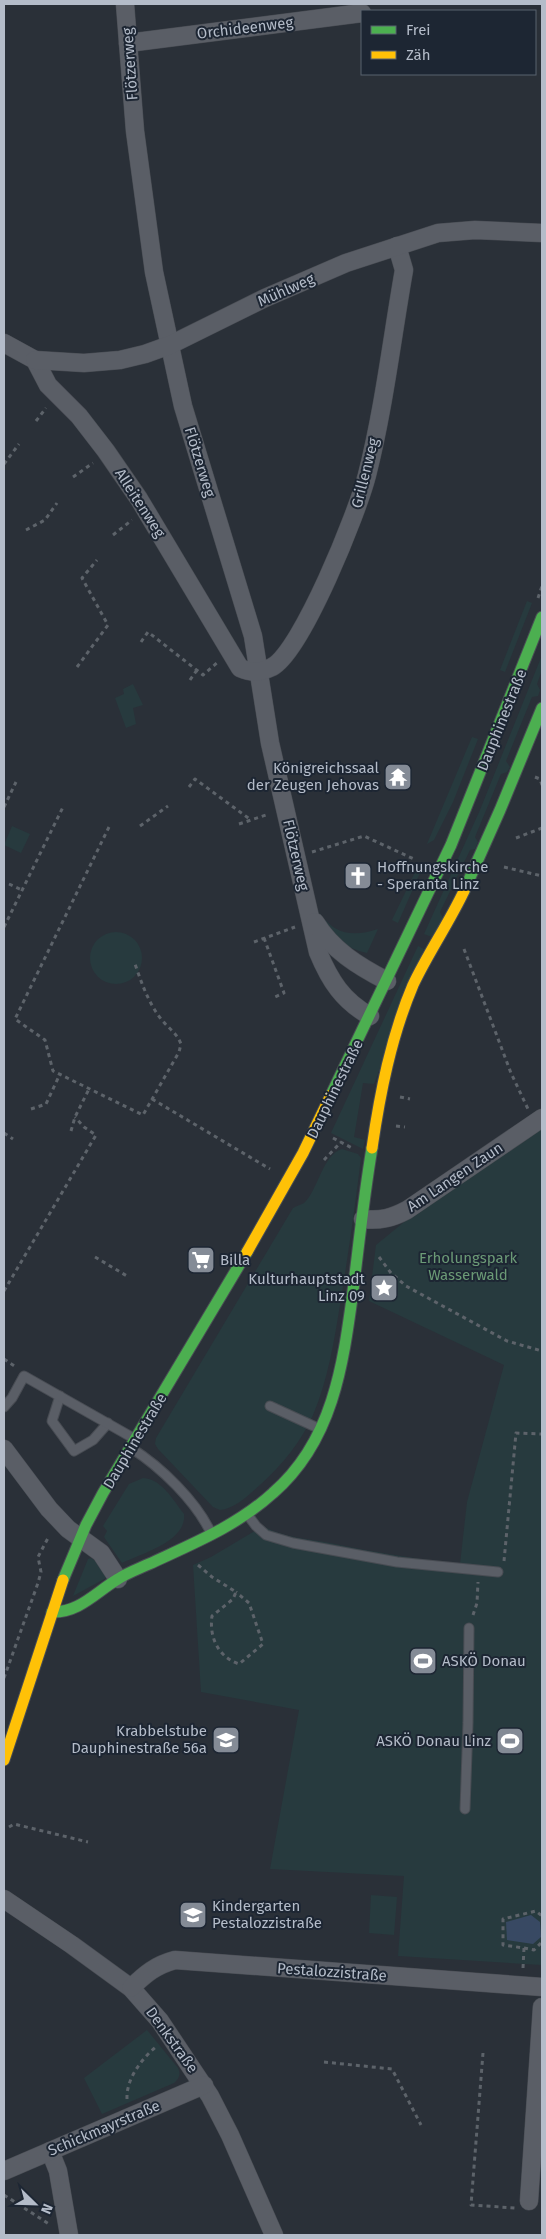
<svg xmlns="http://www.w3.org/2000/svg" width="546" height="2239" viewBox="0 0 546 2239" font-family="'Fira Sans',sans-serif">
<rect width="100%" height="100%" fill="#2a3038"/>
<g fill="#273a3e">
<polygon points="527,601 532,603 505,672 500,670"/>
<polygon points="542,655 542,670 537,684 540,690 538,696 532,697 506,761 510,767 507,772 501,774 475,837 478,842 475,849 470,850 440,912 443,918 432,937 424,934 480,810"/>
<polygon points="133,684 143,705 133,708 136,724 126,728 115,698 124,694 123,689"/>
<polygon points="472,737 478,739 453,802 434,840 427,844"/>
<polygon points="12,826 30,834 21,853 4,845"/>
<polygon points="418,866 420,873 398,923 392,920"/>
<path d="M320,913C334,935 354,937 378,929L367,953C346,949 327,933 320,913Z"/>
<circle cx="116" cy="958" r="26"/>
<polygon points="418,946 424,949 374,1084 363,1083 354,1137 365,1140 363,1149 331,1133"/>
<path d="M542,1127V1965L398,1956L404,1876L270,1869L299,1710L201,1692L193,1565L211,1557L263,1526C282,1537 308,1539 330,1543C373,1552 416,1559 460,1564L467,1502L504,1365L369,1301L376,1245L409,1218Z"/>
<path d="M342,1149L358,1154L361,1158C355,1207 348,1256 340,1305C334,1341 328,1380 313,1415C301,1442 282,1465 261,1484C250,1494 235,1509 220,1510L213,1507L158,1449L155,1444L156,1438L293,1208C296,1206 301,1205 304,1203C318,1191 322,1155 342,1149Z"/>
<path d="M143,1478C162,1479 173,1500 184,1514C187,1541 143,1553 122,1563L104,1537L107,1531L103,1526L129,1484Z"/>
<path d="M91,1558C98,1561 105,1571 106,1578L73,1596L88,1559Z"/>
<polygon points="371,1895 397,1897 394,1935 369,1933"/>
<path d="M147,2030L178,2068C181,2075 179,2078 174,2083L102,2114L84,2078Z"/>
</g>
<polygon fill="#384963" points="531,1915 540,1922 541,1937 533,1944 507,1940 506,1922"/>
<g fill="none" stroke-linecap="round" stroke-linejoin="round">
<defs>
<g id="lane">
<polyline points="60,1396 52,1421 74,1451 93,1440 108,1423"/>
<polyline points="270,1406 320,1429"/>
<polyline points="4,1407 12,1398 24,1376 135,1439"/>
<path d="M131,1448C161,1467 196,1501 211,1533"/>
<polyline points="247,1514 256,1526 266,1535 293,1543 397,1562 498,1572"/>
<polyline points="465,1809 468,1723 469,1628"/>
</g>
<g id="street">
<path d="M125,4L135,131L154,272L183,406L253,636L270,743L318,952C330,981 343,1001 370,1016"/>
<polyline points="128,43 362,13"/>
<path d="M4,343L35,360L48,385L79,416L106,451L139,499L240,668C251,673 260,673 272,667C302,651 358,511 367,475C384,408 392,338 404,270L397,246"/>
<polyline points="35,360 84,363 120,360 145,354 170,345 265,298 346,263 438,233 475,230 542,233"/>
<path d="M315,922C332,950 358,966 387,981"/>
<path d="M363,1219C380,1221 392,1218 407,1210L542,1118"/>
<polyline points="4,1449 49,1509 68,1529 101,1553 118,1579"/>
<polyline points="4,1899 72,1945 131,1988 160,2021 210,2096 230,2135 274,2235"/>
<path d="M131,1988C145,1974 156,1965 175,1960L542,1987"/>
<polyline points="50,2151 58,2171 69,2235"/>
<polyline points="4,2171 204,2085"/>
<polyline points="529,2201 542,2007"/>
</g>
<g id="fast">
<polyline points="464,891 500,810 542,708"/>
<polyline points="331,1095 451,845 542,617"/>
<polyline points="63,1580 86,1525 103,1493 247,1252"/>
<path d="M52,1612C79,1613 96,1592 118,1579C127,1573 138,1569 149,1564C192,1544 237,1526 273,1493C333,1441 343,1365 353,1291C359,1243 364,1195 372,1148"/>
</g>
<g id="slow">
<path d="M372,1148C380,1093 391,1037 413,985C428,953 449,923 464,891"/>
<polyline points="247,1252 303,1153 331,1095"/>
<polyline points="4,1760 63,1580"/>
</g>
</defs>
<use href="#lane" stroke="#484c53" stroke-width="11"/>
<use href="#street" stroke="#484c53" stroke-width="19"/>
<use href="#fast" stroke="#484c53" stroke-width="13"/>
<use href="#slow" stroke="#484c53" stroke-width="13"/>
<g stroke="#5d636a" stroke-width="3" stroke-dasharray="4 4" stroke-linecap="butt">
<polyline points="36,421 46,408"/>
<polyline points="4,464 19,444"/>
<polyline points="73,477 93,463"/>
<polyline points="26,530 45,520 57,503"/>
<polyline points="113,535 132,520"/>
<polyline points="538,598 542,586"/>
<polyline points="141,642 148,632 203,675 218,662"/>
<polyline points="77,667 108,625 82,578 97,560"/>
<polyline points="190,680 197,670"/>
<polyline points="535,777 540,779 542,785"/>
<polyline points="189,787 195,779 251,820"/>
<polyline points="4,807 16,782"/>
<polyline points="239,824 269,814"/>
<polyline points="140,826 168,806"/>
<path d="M109,827L15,1019L45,1040L53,1071L143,1115L179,1052L181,1044C177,1033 168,1028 161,1019C148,1002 142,984 135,964"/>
<polyline points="516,838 542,828"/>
<polyline points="312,852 364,836 416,860"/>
<polyline points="504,867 542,876"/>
<polyline points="9,884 22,890"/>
<polyline points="4,927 64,805"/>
<polyline points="264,938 284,993 275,997"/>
<polyline points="254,942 295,927"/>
<polyline points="464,949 511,1073 528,1109"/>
<polyline points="400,1097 410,1099"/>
<polyline points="152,1099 270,1169"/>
<polyline points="31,1109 46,1104 60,1074"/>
<polyline points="396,1126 405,1127"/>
<polyline points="71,1131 75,1117 89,1089"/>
<polyline points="4,1133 13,1139"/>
<polyline points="333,1138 352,1148"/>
<polyline points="324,1160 341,1142"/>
<polyline points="95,1257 127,1276"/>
<polyline points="379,1257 391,1273 406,1286 507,1341 542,1351"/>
<polyline points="4,1291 96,1135 84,1127 75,1117"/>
<polyline points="4,1359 16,1367"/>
<polyline points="504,1561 516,1433 542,1434"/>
<path d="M198,1565L212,1577L236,1592L233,1599L212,1616C209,1637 218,1657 239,1664L263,1644L249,1603L236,1592"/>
<polyline points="473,1615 477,1603 478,1582"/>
<polyline points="4,1678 38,1583 41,1572 38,1557 48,1538"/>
<polyline points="9,1827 14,1824 88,1842"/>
<polyline points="524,1948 534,1950 542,1942"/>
<polyline points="523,1968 524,1948 503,1945 503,1919 536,1911 542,1916"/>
<polyline points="483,2053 471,2205 515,2208"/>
<polyline points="324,2062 392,2069 421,2125"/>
<path d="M127,2099C126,2079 142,2058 157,2046"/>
<polyline points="4,2195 49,2224"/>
</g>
<use href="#lane" stroke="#5a5e66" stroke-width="9"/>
<use href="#street" stroke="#5a5e66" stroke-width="18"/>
<use href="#fast" stroke="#4caf50" stroke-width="11"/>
<use href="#slow" stroke="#ffc107" stroke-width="11"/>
</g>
<defs>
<symbol id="temple-square" viewBox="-11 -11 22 22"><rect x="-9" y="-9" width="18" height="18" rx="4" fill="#848b96" stroke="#1d2633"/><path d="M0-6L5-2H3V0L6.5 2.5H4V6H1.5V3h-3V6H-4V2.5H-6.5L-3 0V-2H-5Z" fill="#fff"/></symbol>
<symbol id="church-square" viewBox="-11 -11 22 22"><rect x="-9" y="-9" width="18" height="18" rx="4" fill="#848b96" stroke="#1d2633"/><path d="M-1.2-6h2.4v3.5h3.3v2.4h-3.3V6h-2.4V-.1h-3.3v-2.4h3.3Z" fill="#fff"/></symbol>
<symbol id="supermarket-square" viewBox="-11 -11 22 22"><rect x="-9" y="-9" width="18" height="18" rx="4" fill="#848b96" stroke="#1d2633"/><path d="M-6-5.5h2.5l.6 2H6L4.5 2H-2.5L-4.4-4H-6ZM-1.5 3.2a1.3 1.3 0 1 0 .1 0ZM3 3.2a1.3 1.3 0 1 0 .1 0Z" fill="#fff"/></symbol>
<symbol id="sight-square" viewBox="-11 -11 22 22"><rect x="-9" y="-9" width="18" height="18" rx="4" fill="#848b96" stroke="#1d2633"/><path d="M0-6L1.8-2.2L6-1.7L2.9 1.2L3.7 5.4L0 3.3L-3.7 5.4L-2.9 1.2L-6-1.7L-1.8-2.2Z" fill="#fff"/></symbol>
<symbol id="stadium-square" viewBox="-11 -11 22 22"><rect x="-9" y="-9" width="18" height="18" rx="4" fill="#848b96" stroke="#1d2633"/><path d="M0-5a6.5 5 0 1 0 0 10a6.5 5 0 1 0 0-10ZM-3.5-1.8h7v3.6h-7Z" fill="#fff"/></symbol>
<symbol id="school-square" viewBox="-11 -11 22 22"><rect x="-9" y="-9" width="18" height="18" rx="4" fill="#848b96" stroke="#1d2633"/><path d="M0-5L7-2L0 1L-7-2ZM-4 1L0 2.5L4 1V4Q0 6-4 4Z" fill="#fff"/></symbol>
</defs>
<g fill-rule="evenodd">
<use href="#temple-square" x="382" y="761" width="32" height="32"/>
<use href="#church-square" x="342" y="860" width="32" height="32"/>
<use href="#supermarket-square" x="185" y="1244" width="32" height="32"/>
<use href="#sight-square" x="368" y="1272" width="32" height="32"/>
<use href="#stadium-square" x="407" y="1645" width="32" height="32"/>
<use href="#school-square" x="210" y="1724" width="32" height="32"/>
<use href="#stadium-square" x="494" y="1725" width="32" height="32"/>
<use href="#school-square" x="177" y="1899" width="32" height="32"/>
</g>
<g text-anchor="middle" stroke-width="4" stroke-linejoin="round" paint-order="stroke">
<g font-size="15" fill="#b4bcc9" stroke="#1d2633">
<text transform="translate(245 28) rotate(-7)" y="5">Orchideenweg</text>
<text transform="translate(130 64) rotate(-94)" y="5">Flötzerweg</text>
<text transform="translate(286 290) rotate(-24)" y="5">Mühlweg</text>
<text transform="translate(200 462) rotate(73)" y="5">Flötzerweg</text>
<text transform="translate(365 473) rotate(-76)" y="5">Grillenweg</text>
<text transform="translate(140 503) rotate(57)" y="5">Alleitenweg</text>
<text transform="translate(502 720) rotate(-68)" y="5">Dauphinestraße</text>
<text transform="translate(296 855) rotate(77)" y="5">Flötzerweg</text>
<text transform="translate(335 1089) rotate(-64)" y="5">Dauphinestraße</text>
<text transform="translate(455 1177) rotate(-34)" y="5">Am Langen Zaun</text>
<text transform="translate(135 1441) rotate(-59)" y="5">Dauphinestraße</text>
<text transform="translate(332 1972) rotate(4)" y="5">Pestalozzistraße</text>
<text transform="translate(172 2040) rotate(54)" y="5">Denkstraße</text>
<text transform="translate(104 2128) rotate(-23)" y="5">Schickmayrstraße</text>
</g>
<g font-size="15" fill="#b4bcc9" stroke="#1d2633" text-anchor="end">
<text x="379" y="773">Königreichssaal<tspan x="379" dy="17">der Zeugen Jehovas</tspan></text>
<text x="377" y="872" text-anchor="start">Hoffnungskirche<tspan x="377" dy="17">- Speranta Linz</tspan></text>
<text x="220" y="1265" text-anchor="start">Billa</text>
<text x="365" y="1284">Kulturhauptstadt<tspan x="365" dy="17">Linz 09</tspan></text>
<text x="442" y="1666" text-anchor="start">ASKÖ Donau</text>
<text x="207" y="1736">Krabbelstube<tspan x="207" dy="17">Dauphinestraße 56a</tspan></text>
<text x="491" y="1746">ASKÖ Donau Linz</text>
<text x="212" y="1911" text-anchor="start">Kindergarten<tspan x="212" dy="17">Pestalozzistraße</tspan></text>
</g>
<g font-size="15" fill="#6b9a76" stroke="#1d2633">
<text x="468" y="1263">Erholungspark<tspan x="468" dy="17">Wasserwald</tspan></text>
</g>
</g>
<rect width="546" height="2239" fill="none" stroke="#b4bcc9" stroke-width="10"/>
<rect x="361" y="10" width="175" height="65" fill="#1d2633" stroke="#59626f"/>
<rect x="371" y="26" width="25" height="8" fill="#4caf50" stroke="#59626f"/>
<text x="406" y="35" font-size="15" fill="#b4bcc9">Frei</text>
<rect x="371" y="51" width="25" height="8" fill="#ffc107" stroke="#59626f"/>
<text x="406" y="60" font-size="15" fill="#b4bcc9">Zäh</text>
<g transform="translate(35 2204) rotate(113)" stroke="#1d2633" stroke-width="4" paint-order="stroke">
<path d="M0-4L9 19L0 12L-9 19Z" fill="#b4bcc9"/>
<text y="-8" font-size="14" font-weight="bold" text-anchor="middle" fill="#b4bcc9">N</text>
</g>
</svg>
